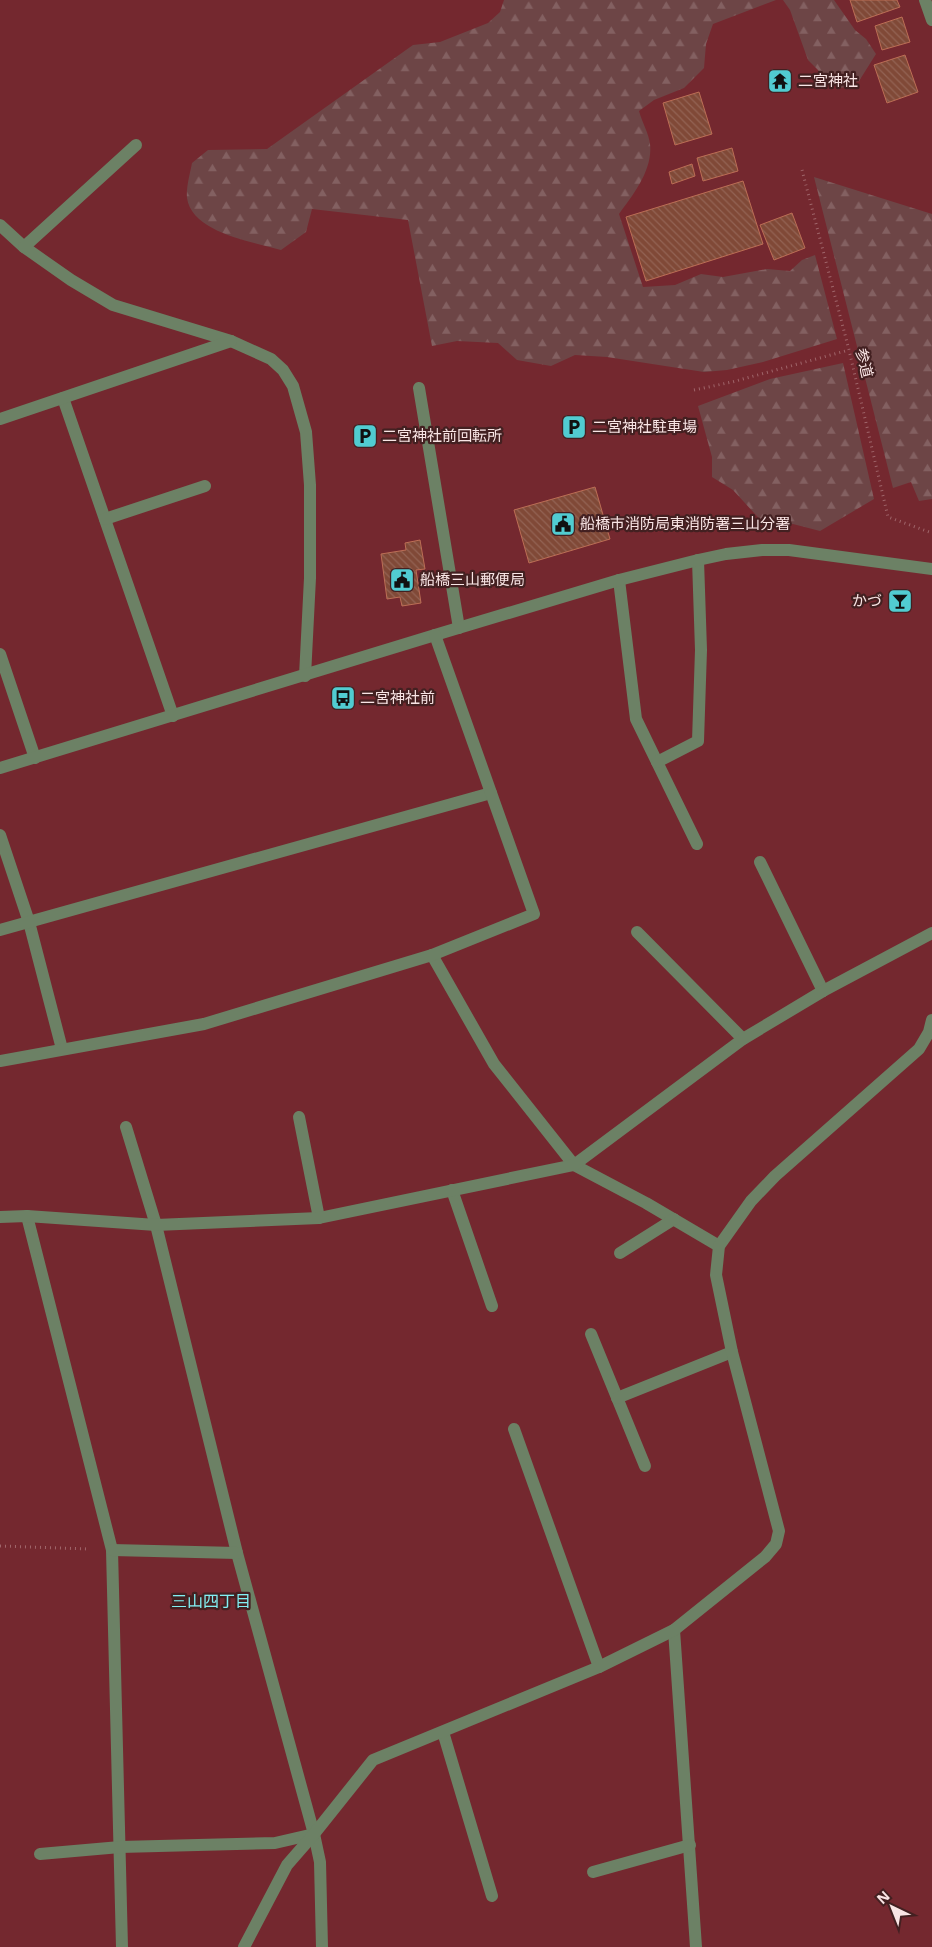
<svg xmlns="http://www.w3.org/2000/svg" width="932" height="1947" viewBox="0 0 932 1947" font-family="'Noto Sans','Noto Sans JP',sans-serif">
<defs>
<pattern id="forest-firs" width="22" height="20" patternUnits="userSpaceOnUse" patternTransform="scale(1.25)"><rect width="22" height="20" fill="#6d4546"/><path d="M5 1l3.5 6h-7zM16 11l3.5 6h-7z" fill="#836061"/></pattern>
<pattern id="building-back-hatch" width="6" height="6" patternUnits="userSpaceOnUse" patternTransform="scale(1.25)"><rect width="6" height="6" fill="#804937"/><path d="M-1 5l2 2M0 0l6 6M5-1l2 2" fill="none" stroke="#936354"/></pattern>
</defs>
<rect width="100%" height="100%" fill="#74282f"/>
<g fill="url(#forest-firs)">
<path d="M504,0H776L713,24L706,44L704,68L684,88L654,100L639,111C642,122 649,134 650,144C653,170 633,195 619,214L643,287L675,285L701,274L723,277L767,269L790,271L802,260L815,255L837,339L763,362L727,370L704,372L607,357L575,355L551,366L517,360L498,343L457,341L432,346L408,220L312,209L306,232L281,250C254,242 192,233 187,198C186,187 190,174 192,163L208,150L267,149L413,45L440,42L488,23L500,12Z"/>
<polygon points="783,0 834,0 855,30 866,39 876,54 859,81 842,88 830,82 808,60 790,10"/>
<polygon points="814,177 932,214 932,499 919,501 911,482 893,488"/>
<polygon points="843,363 874,499 820,531 793,524 766,526 733,490 712,477 712,457 698,406 770,379"/>
</g>
<g fill="url(#building-back-hatch)" stroke="#bc6e55">
<polygon points="850,0 897,0 900,7 857,22"/>
<polygon points="902,17 910,42 882,50 875,26"/>
<polygon points="905,55 918,92 887,103 874,65"/>
<polygon points="699,92 712,134 675,145 663,103"/>
<polygon points="732,148 738,171 703,181 697,158"/>
<polygon points="692,164 695,176 672,184 669,172"/>
<polygon points="743,181 763,244 646,281 626,217"/>
<polygon points="792,213 805,248 774,260 760,225"/>
<polygon points="595,487 610,539 529,563 514,510"/>
<polygon points="420,540 425,569 416,570 421,603 402,606 400,597 387,599 381,554 406,550 405,543"/>
</g>
<g fill="none" stroke-linecap="round" stroke-linejoin="round">
<g stroke="#9f656a" stroke-width="3" stroke-dasharray="1 4" stroke-linecap="butt">
<polyline points="802,170 849,350 888,517 932,533"/>
<polyline points="694,390 732,382 849,350"/>
<polyline points="0,1546 89,1549"/>
</g>
<g stroke="#6c8165" stroke-width="12">
<polyline points="925,0 932,20"/>
<polyline points="0,225 24,247 71,280 113,305 231,341 271,359 283,370 293,386 306,432 310,485 310,578 305,676"/>
<polyline points="24,247 136,145"/>
<polyline points="419,388 459,628"/>
<polyline points="63,398 173,716"/>
<polyline points="0,419 231,341"/>
<polyline points="105,519 205,486"/>
<polyline points="619,580 636,719 697,844"/>
<polyline points="0,654 35,758"/>
<polyline points="657,762 698,741 701,650 698,560"/>
<polyline points="0,768 435,635 619,580 698,560 726,554 762,550 789,550 932,569"/>
<polyline points="0,835 29,922 62,1049"/>
<polyline points="760,862 823,991"/>
<polyline points="0,930 491,793"/>
<polyline points="637,932 743,1039"/>
<polyline points="432,955 494,1064 574,1165 646,1203 719,1246"/>
<polyline points="0,1061 204,1024 432,955 534,914 435,635"/>
<polyline points="299,1117 319,1218"/>
<polyline points="126,1127 156,1225 237,1553 314,1834 320,1862 322,1947"/>
<polyline points="452,1190 492,1306"/>
<polyline points="27,1216 112,1550 122,1947"/>
<polyline points="0,1217 27,1216 156,1225 319,1218 574,1165 743,1039 823,991 932,933"/>
<polyline points="620,1253 674,1219"/>
<polyline points="591,1334 645,1466"/>
<polyline points="617,1398 732,1352"/>
<polyline points="514,1429 599,1667"/>
<polyline points="112,1550 237,1553"/>
<polyline points="674,1630 696,1947"/>
<polyline points="443,1732 492,1896"/>
<polyline points="40,1854 120,1847 275,1843 314,1834"/>
<polyline points="593,1872 690,1845"/>
<polyline points="244,1947 287,1865 314,1834 373,1760 599,1667 674,1630 765,1557 776,1544 779,1531 732,1352 716,1275 719,1246 751,1201 775,1176 919,1049 929,1032 932,1020"/>
</g>
</g>
<defs>
<symbol id="temple-square" viewBox="-11 -11 22 22"><rect x="-9" y="-9" width="18" height="18" rx="4" fill="#51ccd1" stroke="#432021"/><path d="M0-6L5-2H3V0L6.5 2.5H4V6H1.5V3h-3V6H-4V2.5H-6.5L-3 0V-2H-5Z" fill="#111"/></symbol>
<symbol id="parking-square" viewBox="-11 -11 22 22"><rect x="-9" y="-9" width="18" height="18" rx="4" fill="#51ccd1" stroke="#432021"/><path d="M-3.5-5.5H1a3.5 3.5 0 0 1 0 7H-1V5.5H-3.5ZM-1-3.4V-.6H.8a1.4 1.4 0 0 0 0-2.8Z" fill="#111"/></symbol>
<symbol id="civic-square" viewBox="-11 -11 22 22"><rect x="-9" y="-9" width="18" height="18" rx="4" fill="#51ccd1" stroke="#432021"/><path d="M-.6-6.5H3V-4.5H.6V-3L4-1V1h2V6H-6V1h2V-1L-.6-3ZM-1.2 2.5V6h2.4V2.5Z" fill="#111"/></symbol>
<symbol id="bar-square" viewBox="-11 -11 22 22"><rect x="-9" y="-9" width="18" height="18" rx="4" fill="#51ccd1" stroke="#432021"/><path d="M-6-5H6L.8 .8V4.5H3.5V6h-7V4.5H-.8V.8Z" fill="#111"/></symbol>
<symbol id="bus-square" viewBox="-11 -11 22 22"><rect x="-9" y="-9" width="18" height="18" rx="4" fill="#51ccd1" stroke="#432021"/><path d="M-5-6H5V4H4V6H2V4H-2V6H-4V4H-5ZM-3.5-4V0h7V-4ZM-3.5 1.2v1.5H-2V1.2ZM2 1.2v1.5H3.5V1.2Z" fill="#111"/></symbol>
</defs>
<g fill-rule="evenodd">
<use href="#temple-square" x="766" y="67" width="28" height="28"/>
<use href="#parking-square" x="560" y="413" width="28" height="28"/>
<use href="#parking-square" x="351" y="422" width="28" height="28"/>
<use href="#civic-square" x="549" y="510" width="28" height="28"/>
<use href="#civic-square" x="388" y="566" width="28" height="28"/>
<use href="#bar-square" x="886" y="587" width="28" height="28"/>
<use href="#bus-square" x="329" y="684" width="28" height="28"/>
</g>
<g text-anchor="middle" stroke-width="4.5" stroke-linejoin="round" paint-order="stroke">
<g font-size="15" fill="#f9e5e5" stroke="#432021" text-anchor="start">
<text x="798" y="86">二宮神社</text>
<text x="592" y="432">二宮神社駐車場</text>
<text x="382" y="441">二宮神社前回転所</text>
<text x="580" y="529">船橋市消防局東消防署三山分署</text>
<text x="420" y="585">船橋三山郵便局</text>
<text x="882" y="606" text-anchor="end">かづ</text>
<text x="360" y="703">二宮神社前</text>
</g>
<g font-size="15" fill="#f9e5e5" stroke="#432021">
<text transform="translate(864 363) rotate(77)" y="5">参道</text>
</g>
<g font-size="16" fill="#83eff3" stroke="#432021">
<text x="211" y="1607">三山四丁目</text>
</g>
</g>
<g transform="translate(892 1907) rotate(317)" stroke="#432021" stroke-width="4" paint-order="stroke">
<path d="M0-4L9 19L0 12L-9 19Z" fill="#f9e5e5"/>
<text y="-8" font-size="14" font-weight="bold" text-anchor="middle" fill="#f9e5e5">N</text>
</g>
</svg>
